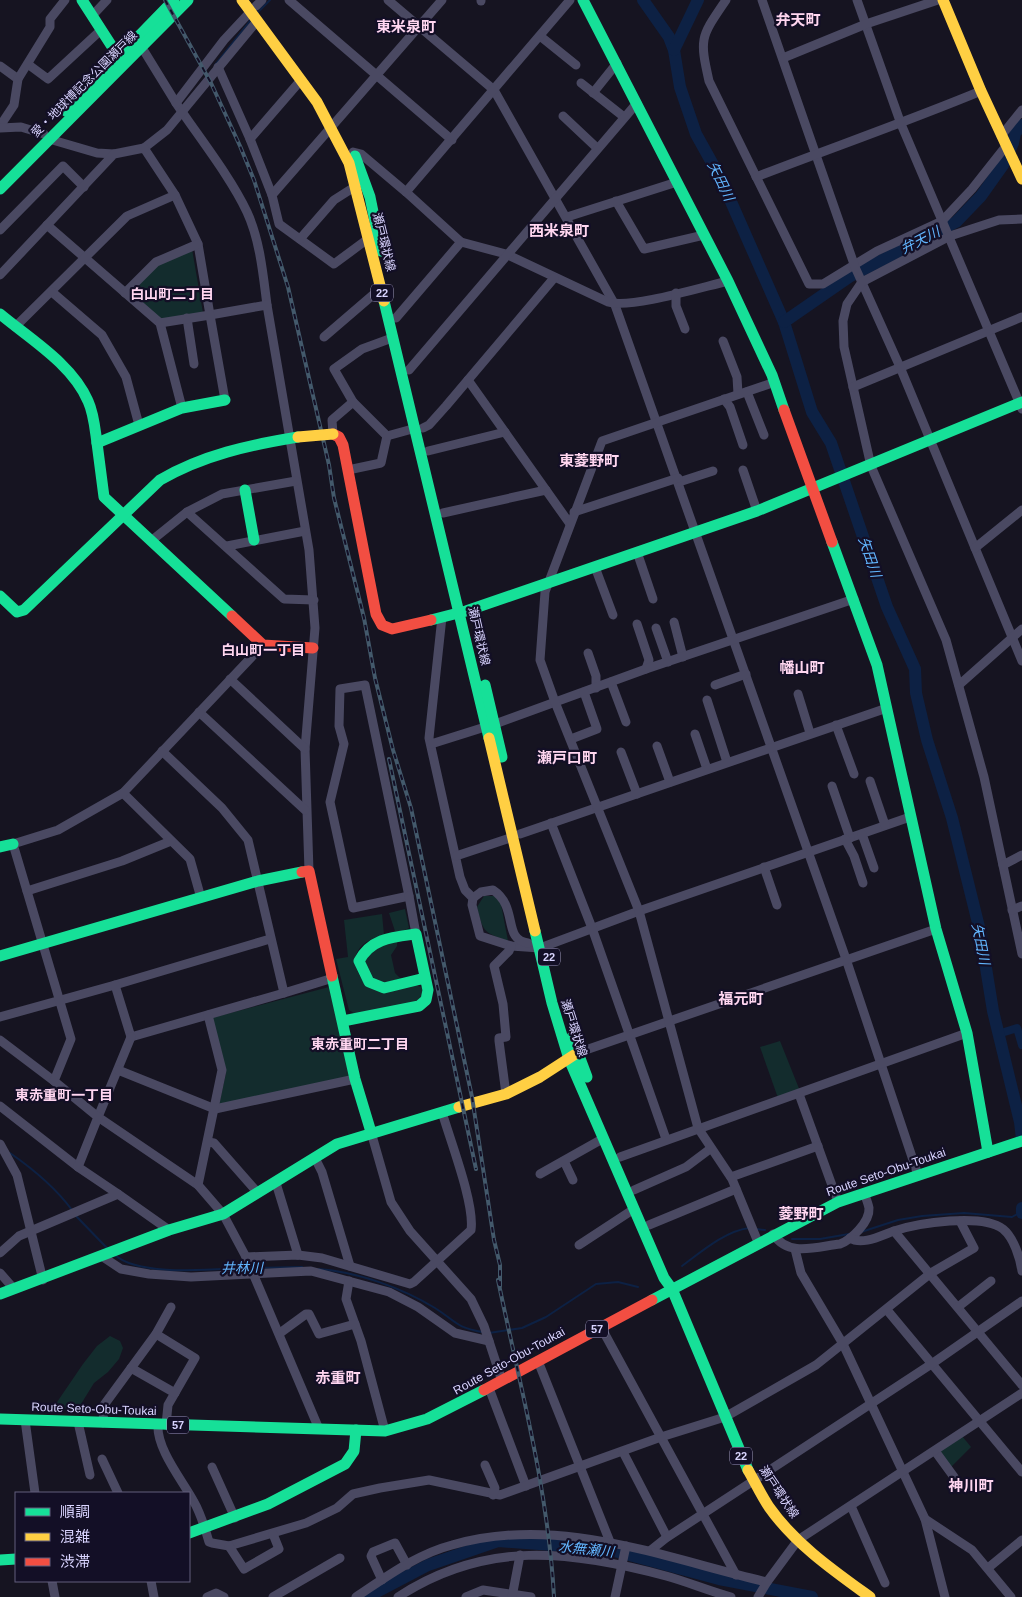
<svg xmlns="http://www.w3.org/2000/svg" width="1022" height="1597" viewBox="0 0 1022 1597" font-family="Arial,'Noto Sans JP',sans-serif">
<rect width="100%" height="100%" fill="#161421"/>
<g fill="#132c2d">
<polygon points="192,249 203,313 157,321 127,294 156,265"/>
<path d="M484,896H497L500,899L508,941C483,932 483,932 477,907Z"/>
<polygon points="405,909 409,928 403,931 395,931 389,913"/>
<path d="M382,914L384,935C353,943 347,961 367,987L416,985L424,988V1001L357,1015L349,1010L336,959L348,957L344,920Z"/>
<polygon points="397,941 397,946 391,955 395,973 401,979 380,984 369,980 363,959 373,947"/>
<polygon points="329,987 350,1077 219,1105 226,1073 211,1018"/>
<polygon points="780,1041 800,1091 778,1098 760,1047"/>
<polygon points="110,1336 120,1341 123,1348 119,1359 108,1372 94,1383 81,1404 83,1410 54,1412 53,1408 83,1364 97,1346"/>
<polygon points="962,1436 971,1447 950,1468 938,1452"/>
</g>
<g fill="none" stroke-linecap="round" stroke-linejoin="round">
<g stroke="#0d2144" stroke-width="2">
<polyline points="258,12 270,0"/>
<polyline points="215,65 250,21"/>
<path d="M10,1153C33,1169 55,1187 72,1210"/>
<polyline points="76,1216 107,1248"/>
<polyline points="756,1229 765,1230"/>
<polyline points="861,1232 898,1220 922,1216 964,1213 1012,1217 1021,1212"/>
<polyline points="792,1239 820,1239 849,1234"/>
<path d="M115,1255C139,1277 214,1269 247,1268"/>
<path d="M682,1266C701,1252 725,1231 749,1228"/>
<polyline points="254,1268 302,1267"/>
<path d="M319,1269C358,1272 402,1288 435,1308C457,1322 455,1327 482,1332"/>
<polyline points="489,1333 522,1328 546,1317 596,1284 618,1282 638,1287"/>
</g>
<polyline stroke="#0d2144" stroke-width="8" points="998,1034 1017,1028 1022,1045"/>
<g stroke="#0d2144" stroke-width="12">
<polyline points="643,0 669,37 674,50 680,87 696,134 721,179 784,322 812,412 831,443 887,607 915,669 916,693 927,740 952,818 980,931 993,1011 1020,1122 1022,1139"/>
<polyline points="674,50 698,0"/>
<polyline points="784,322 849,277 956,222 981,196 1003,165 1013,143 1015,133 1022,125"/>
<polyline points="1022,1208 1022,1213"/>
<polyline points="367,1597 428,1565 498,1541 607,1549 719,1579 812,1597"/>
</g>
<g stroke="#4a4962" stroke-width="9">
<polyline points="289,0 452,140"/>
<polyline points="388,0 494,90 615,305 846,959 918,1175"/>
<polyline points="481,0 481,1"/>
<path d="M726,0C701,37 699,37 709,81L809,284H823L877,251L942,221L972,189L1006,146"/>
<polyline points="762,0 855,267 900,367 1022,661"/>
<polyline points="857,0 901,124 1022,409"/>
<polyline points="256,6 262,0"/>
<path d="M251,11L224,40L176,103C198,136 230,176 247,212C260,240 263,274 267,305"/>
<polyline points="92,16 107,0"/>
<polyline points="540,36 576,65"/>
<polyline points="141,46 176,103"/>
<polyline points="783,58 866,24 938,0"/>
<polyline points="29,65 48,79 101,30"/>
<polyline points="0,66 18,79"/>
<polyline points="218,67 250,139 272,195"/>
<polyline points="581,83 624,117"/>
<polyline points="593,93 617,63"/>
<polyline points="563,116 597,148"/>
<polyline points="0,126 14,105 18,79 50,27 50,19 65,0"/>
<polyline points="0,128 21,127 44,134"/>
<polyline points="1001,136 1022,110"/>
<polyline points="49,139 97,153 114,154"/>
<polyline points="250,139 301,80"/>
<polyline points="144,148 167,130 257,21"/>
<path d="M353,152L361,154L406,192L461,242L506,254L608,302C631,309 702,287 728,281"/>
<path d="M756,177C831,148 906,122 981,91"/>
<polyline points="406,192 570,0"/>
<polyline points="175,195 198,244 210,315 267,305 309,550 315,628 305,749 309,871"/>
<polyline points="616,201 644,249 704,235"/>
<polyline points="567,217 677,182"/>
<polyline points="1022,219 999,220 950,236 862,282 847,304 843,321 844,347 871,466 946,640 984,777 1022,954"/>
<polyline points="47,225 160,323 182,408"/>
<polyline points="0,230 63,166 84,187"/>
<polyline points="369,238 334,264 279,224 272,195 442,0"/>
<polyline points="300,239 334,200 356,186"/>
<polyline points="0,275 114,154 144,148 175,195 127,216 15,327"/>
<polyline points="52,292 102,335 126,377 139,425"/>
<polyline points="125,293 156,262 198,244"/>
<polyline points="676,293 676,306 685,329"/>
<polyline points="187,318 194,364"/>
<polyline points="396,318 461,242"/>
<polyline points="160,323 210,315 225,400"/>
<polyline points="324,337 381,288"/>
<polyline points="723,341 737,377 738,394"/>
<polyline points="409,370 637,103"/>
<polyline points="468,380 570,524"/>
<polyline points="853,387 1022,317"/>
<polyline points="747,392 764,435"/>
<polyline points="724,399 730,407 743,445"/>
<polyline points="353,402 334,369 362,349 392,338"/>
<polyline points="423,428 429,425 446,406 554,278"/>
<polyline points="333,434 332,420 353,402 387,436 381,463 348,470"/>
<polyline points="387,436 416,428"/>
<polyline points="428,451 505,432"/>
<polyline points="743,470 757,511"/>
<polyline points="679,482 713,471"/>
<polyline points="187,512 284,599 314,600"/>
<polyline points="574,512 678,478"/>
<polyline points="443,513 546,490"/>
<polyline points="151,541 187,512 222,494 296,481"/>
<polyline points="227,546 305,531"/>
<polyline points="975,548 1022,510"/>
<polyline points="637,552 653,599"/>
<polyline points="595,567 613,615"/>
<polyline points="442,617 429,738 460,877 465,890 473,898 472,905 480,936 511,946 540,948 639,911 910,817"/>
<polyline points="674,622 683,657"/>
<polyline points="637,624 649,660 646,669"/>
<polyline points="656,628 668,662"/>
<polyline points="588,653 596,676 596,688"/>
<polyline points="230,679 305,749"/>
<polyline points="611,682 626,722"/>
<polygon points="365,685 409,896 353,908 330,802 344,744 339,726 340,689"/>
<polyline points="715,685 746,674"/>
<polyline points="959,685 1022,629"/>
<polyline points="798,694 810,733"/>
<polyline points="707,700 727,762"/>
<polyline points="199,712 305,810"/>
<polyline points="495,724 646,669 854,599"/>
<polyline points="836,725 854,774"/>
<polyline points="695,734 707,769"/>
<polyline points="571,739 597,729 584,692"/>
<polyline points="431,744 485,727"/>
<polyline points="657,746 670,782"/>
<polyline points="162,751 222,808 248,840 284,993 333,978"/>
<polyline points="621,752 637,794"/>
<polyline points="870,781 885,825"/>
<polyline points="832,786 850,838"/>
<polyline points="123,793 190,859 201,898"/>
<polyline points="551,823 592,928 666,1139"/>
<polyline points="520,834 887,708"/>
<polyline points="862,834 874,868"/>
<polyline points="845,839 854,856 863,883"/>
<polyline points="456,856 513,837"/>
<polyline points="1003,865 1022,855"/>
<polyline points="764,867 777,905"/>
<polyline points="27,891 122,861 171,841"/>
<polyline points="409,896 416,934"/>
<path d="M473,898L481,892L493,890C519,907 502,940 528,943"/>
<polyline points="1012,910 1022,906"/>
<polyline points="115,985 270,939"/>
<polyline points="0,1017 115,985 131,1037 284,993"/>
<polyline points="131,1037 98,1117 198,1185 223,1214 246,1257 319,1429"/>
<polyline points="0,1040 54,1081"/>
<polyline points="577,1053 936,929"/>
<polyline points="118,1070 215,1109 355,1079"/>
<polyline points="506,1094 499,1041 499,1038 506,1037 503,1004 494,966 509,951 511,946"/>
<polyline points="799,1094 838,1202"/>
<polyline points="0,1106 78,1167"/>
<polyline points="371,1132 391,1202 410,1231 471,1299 484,1326 502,1381"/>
<polyline points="208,1142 214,1143 258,1193"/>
<polyline points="0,1144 17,1175 43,1280"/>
<polyline points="620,1157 967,1033"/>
<polyline points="315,1158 322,1172 350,1266"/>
<polyline points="564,1161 573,1180"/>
<polyline points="540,1174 604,1138"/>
<polyline points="731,1177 818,1146"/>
<polyline points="276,1183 298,1255"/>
<polyline points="198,1185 222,1070 208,1015"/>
<polyline points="634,1190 686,1167 710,1149"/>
<polyline points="118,1194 169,1230"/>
<polyline points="649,1225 736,1189"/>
<path d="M894,1231C918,1223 982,1213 1003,1229C1014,1238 1020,1258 1022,1271"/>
<path d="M773,1234C788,1257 815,1247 840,1244C851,1240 870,1222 869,1208C868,1203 866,1198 864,1193"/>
<path d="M850,1238C862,1246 882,1235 894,1231L1022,1385"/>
<polyline points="758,1242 732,1179 698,1128 639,911 555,702 540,660 545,592 602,441 775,382"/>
<polyline points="579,1245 634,1209"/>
<polyline points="795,1249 801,1273 843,1344 925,1519 945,1597"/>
<polyline points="0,1253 19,1236 118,1194 78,1167 98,1117 54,1081 71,1039 13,844 58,830 123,793 263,645"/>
<polyline points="103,1257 121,1269 149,1274 191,1277 311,1271 389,1292 418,1307 455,1333 489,1341"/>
<path d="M246,1257L298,1255L322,1258L410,1284L414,1282L471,1230C475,1204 450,1140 442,1112"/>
<polyline points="0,1273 14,1289"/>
<polyline points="349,1281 346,1299 361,1341 385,1431"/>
<polyline points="958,1307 991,1281"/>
<polyline points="887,1310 1022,1472"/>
<polyline points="601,1327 736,1575"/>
<polyline points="280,1333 306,1314 309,1314 319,1334 355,1324"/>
<polyline points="156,1334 195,1358 168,1405 166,1425"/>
<polyline points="538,1361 610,1542"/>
<polyline points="131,1368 175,1393"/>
<polyline points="489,1388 526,1486"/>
<polyline points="25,1420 35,1493"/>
<polyline points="78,1422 90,1475"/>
<polyline points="103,1423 104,1405 156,1334 171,1307"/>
<path d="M158,1424C156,1449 183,1481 194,1502C201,1514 205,1528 209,1542L212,1543L229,1546L306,1523L337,1508L353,1494L380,1488L429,1480L500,1495L661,1437L725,1417L816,1365L931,1273L974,1248L960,1221"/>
<polyline points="935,1451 954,1477"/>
<polyline points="623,1452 667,1537"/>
<polyline points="102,1459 118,1493"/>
<polyline points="485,1465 495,1488 493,1495"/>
<polyline points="212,1467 235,1518"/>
<polyline points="851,1506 885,1583"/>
<polyline points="925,1519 972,1550 1011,1597"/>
<polyline points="229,1546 244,1569 279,1549 273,1534"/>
<polyline points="651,1550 666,1538 933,1363 1022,1301"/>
<polyline points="988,1568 1022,1540"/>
<polyline points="382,1580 371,1556 373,1552 395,1543 407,1565"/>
<polyline points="52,1581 55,1597"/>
<polyline points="151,1581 154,1597"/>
<polyline points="207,1597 216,1593 224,1597"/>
<polyline points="273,1597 340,1558"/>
<path d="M356,1597C386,1577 417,1554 452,1545C559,1514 664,1558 767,1582L798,1540L1022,1393"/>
<path d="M398,1597C485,1540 570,1550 666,1576C688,1582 709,1591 731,1597"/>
<polyline points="466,1597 483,1590 531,1597"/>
<polyline points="512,1597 520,1555"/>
<polyline points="615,1597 626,1546"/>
<polyline points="758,1597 767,1582"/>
</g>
<g stroke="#16e098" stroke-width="11">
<polyline points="82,0 122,62"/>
<polyline points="583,0 728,281 772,375 784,410"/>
<polyline points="66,111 174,0"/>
<polyline points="355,156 370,197 381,251"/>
<polyline points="0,189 188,0"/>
<polyline points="384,301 489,738"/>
<path d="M0,314C30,339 72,364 88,401C94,414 95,429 97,443"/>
<polyline points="225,400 182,408 97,443 104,497 232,616"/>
<polyline points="245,490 254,540"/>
<polyline points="832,542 877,665 936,929 967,1033 988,1152"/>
<path d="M0,596L17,612L24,610L160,480C203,455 249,445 298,437"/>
<polyline points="431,620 466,611 757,511 1022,402"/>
<polyline points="485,685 502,757"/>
<polyline points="0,847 13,844"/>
<polyline points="535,931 552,1003 569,1059 664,1278 672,1289 748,1470"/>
<polyline points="0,956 258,881 302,872"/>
<polyline points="332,976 355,1079 371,1132"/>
<path d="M343,1021L419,1006L426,1000L428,990L416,934C393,937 371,938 359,961L369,982L384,988L425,978"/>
<polyline points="572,1037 587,1077"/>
<polyline points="0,1294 169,1230 223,1214 337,1144 459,1107"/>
<polyline points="652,1300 838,1202 1022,1141"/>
<polyline points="0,1419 385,1431 427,1419 484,1390"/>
<polyline points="189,1533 268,1504 345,1464 354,1451 356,1430"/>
<polyline points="0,1560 16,1559"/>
</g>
<g stroke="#ffcf43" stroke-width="11">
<polyline points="242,0 317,102 349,163 384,301"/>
<polyline points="943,0 981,91 1022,179"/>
<polyline points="489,738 535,931"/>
<polyline points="459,1107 506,1094 540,1077 574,1055"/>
<path d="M748,1470C755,1482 761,1495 769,1507C795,1544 834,1571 870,1597"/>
</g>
<g stroke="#f24e42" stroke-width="11">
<polyline points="784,410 832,542"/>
<polyline points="333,434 339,437 343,445 376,614 382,625 392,629 431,620"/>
<polyline points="232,616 263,645 313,648"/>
<polyline points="302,872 309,871 332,976"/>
<polyline points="484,1390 652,1300"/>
</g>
<defs>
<g id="rail">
<polyline points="165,0 211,83 240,146 254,180 288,287 329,465 334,498 364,618 375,678 393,750 411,808 472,1097 494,1240 500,1265 500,1286"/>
<polyline points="389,759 476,1169"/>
<path d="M498,1280C520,1386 548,1488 554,1597"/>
</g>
</defs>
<use href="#rail" stroke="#43596b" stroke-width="4"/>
<use href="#rail" stroke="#130f26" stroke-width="2" stroke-dasharray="5.5" stroke-linecap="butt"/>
<polyline stroke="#ffcf43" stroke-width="11" points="298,437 333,434"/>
</g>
<g text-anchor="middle" stroke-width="4.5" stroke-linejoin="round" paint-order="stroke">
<g fill="#130f26" stroke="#9e99be" stroke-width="1">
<rect x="371" y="284.5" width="22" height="17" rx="4"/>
<rect x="538" y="948.5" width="22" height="17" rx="4"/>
<rect x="586" y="1320.5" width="22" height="17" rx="4"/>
<rect x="167" y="1416.5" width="22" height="17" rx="4"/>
<rect x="730" y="1447.5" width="22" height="17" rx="4"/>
</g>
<g font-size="11" font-weight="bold" fill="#d9d4ff">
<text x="382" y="297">22</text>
<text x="549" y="961">22</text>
<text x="597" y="1333">57</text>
<text x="178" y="1429">57</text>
<text x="741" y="1460">22</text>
</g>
<g font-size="12" fill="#d9d4ff" stroke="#130f26">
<text transform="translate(84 84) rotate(-45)" y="4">愛・地球博記念公園瀬戸線</text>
<text transform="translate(384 242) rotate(76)" y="4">瀬戸環状線</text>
<text transform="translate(479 636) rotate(77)" y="4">瀬戸環状線</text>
<text transform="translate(574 1028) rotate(72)" y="4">瀬戸環状線</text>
<text transform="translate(886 1172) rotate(-19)" y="4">Route Seto-Obu-Toukai</text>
<text transform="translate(509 1361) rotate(-29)" y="4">Route Seto-Obu-Toukai</text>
<text transform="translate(94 1409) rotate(2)" y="4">Route Seto-Obu-Toukai</text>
<text transform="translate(779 1492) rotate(56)" y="4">瀬戸環状線</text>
</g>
<g font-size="14" font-style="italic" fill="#62b6ff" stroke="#130f26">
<text transform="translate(721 181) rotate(64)" y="5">矢田川</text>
<text transform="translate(920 240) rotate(-27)" y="5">弁天川</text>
<text transform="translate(870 557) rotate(71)" y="5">矢田川</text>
<text transform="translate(981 944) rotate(79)" y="5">矢田川</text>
<text transform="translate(242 1268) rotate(-1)" y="5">井林川</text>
<text transform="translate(586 1549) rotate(6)" y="5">水無瀬川</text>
</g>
<g font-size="14" font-weight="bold" fill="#ffd6f0" stroke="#130f26">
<text x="172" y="299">白山町二丁目</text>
<text x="263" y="655">白山町一丁目</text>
<text x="360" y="1049">東赤重町二丁目</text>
<text x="64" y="1100">東赤重町一丁目</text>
</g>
<g font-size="15" font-weight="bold" fill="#ffd6f0" stroke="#130f26">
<text x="798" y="25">弁天町</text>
<text x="406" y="32">東米泉町</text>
<text x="559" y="236">西米泉町</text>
<text x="589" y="466">東菱野町</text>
<text x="802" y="673">幡山町</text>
<text x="567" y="763">瀬戸口町</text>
<text x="741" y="1004">福元町</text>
<text x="801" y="1219">菱野町</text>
<text x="338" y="1383">赤重町</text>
<text x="971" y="1491">神川町</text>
</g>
</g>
<rect x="15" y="1492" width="175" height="90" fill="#130f26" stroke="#625e7d"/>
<rect x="25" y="1508" width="25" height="8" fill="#16e098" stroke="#625e7d"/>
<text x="60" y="1517" font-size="15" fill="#d9d4ff">順調</text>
<rect x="25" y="1533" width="25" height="8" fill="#ffcf43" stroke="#625e7d"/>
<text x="60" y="1542" font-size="15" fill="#d9d4ff">混雑</text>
<rect x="25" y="1558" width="25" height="8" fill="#f24e42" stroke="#625e7d"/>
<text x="60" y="1567" font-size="15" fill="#d9d4ff">渋滞</text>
</svg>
